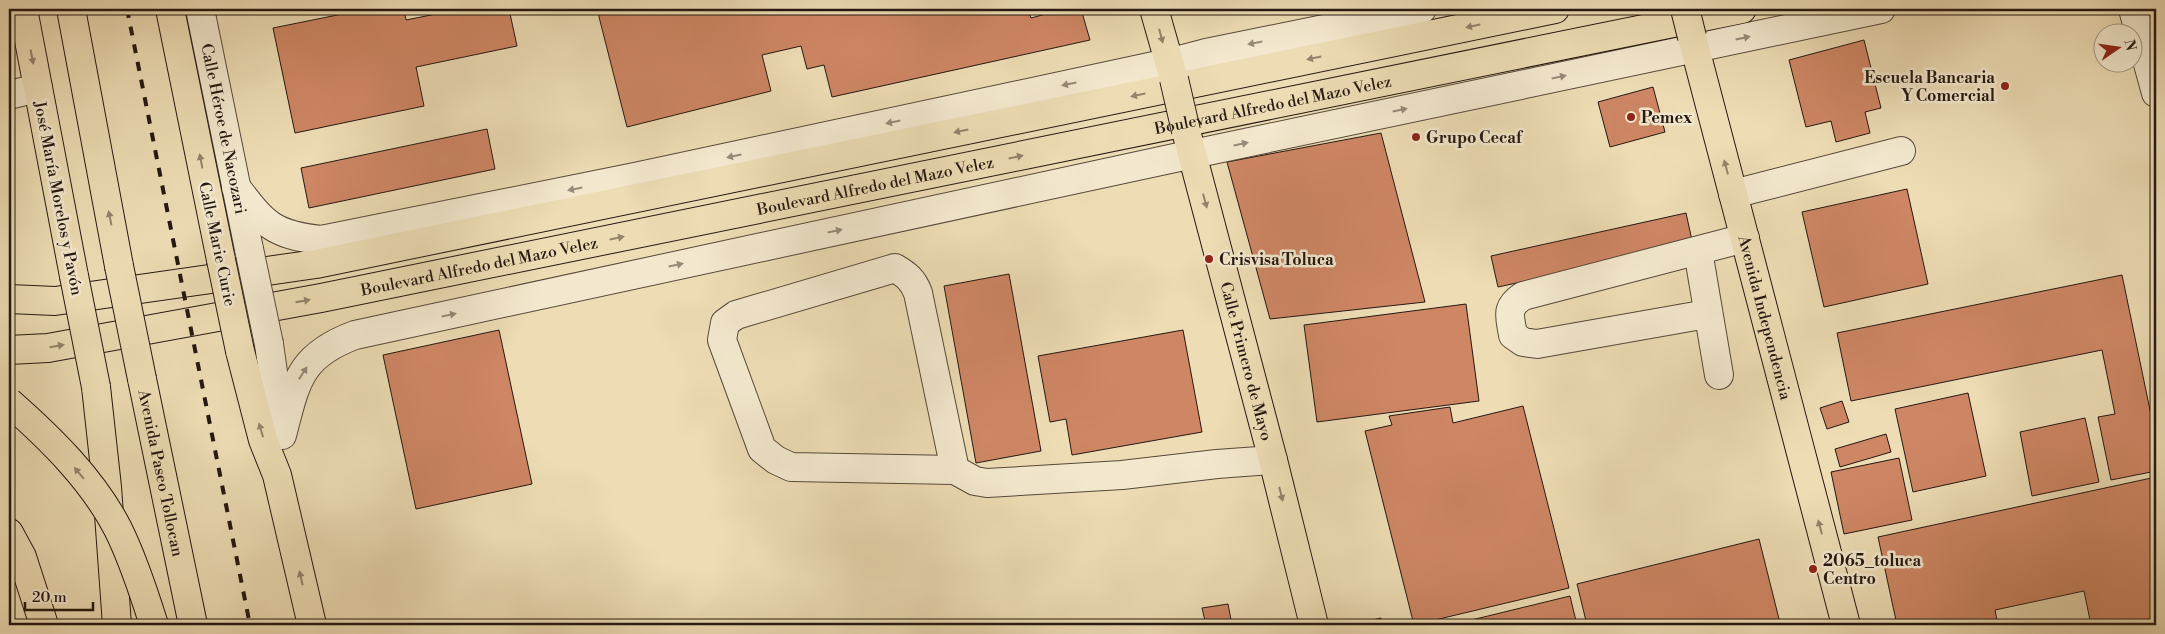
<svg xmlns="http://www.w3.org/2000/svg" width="2165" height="634" viewBox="0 0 2165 634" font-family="'Libre Bodoni',serif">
<rect width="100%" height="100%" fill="#eddcb4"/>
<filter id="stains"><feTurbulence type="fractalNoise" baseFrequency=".004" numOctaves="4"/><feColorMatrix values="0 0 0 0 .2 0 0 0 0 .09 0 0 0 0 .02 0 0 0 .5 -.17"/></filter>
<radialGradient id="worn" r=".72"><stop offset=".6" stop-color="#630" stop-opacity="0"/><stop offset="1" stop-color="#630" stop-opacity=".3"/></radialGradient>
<g fill="#ce8664" stroke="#241811">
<polygon points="367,9 404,9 406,20 461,9 509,9 517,46 416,67 424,106 295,133 273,28"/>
<polygon points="597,9 1028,9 1031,18 1064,9 1081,9 1090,40 832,97 824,65 807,69 801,46 762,55 771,91 627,127"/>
<polygon points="1864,40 1881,108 1865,112 1870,133 1836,142 1831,121 1806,127 1789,60"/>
<polygon points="1653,87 1665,132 1610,147 1598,102"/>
<polygon points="487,129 495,169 309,208 301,168"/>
<polygon points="1381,133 1425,302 1270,319 1227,162"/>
<polygon points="1907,189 1928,284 1824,307 1802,212"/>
<polygon points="1686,213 1693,245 1498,287 1491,256"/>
<polygon points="1009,274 1041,451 976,463 944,286"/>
<polygon points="2122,275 2156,439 2156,471 2111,480 2098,417 2115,414 2102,350 1851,401 1837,333"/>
<polygon points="1466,304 1479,401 1317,422 1304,325"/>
<polygon points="499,330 532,484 416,509 383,355"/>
<polygon points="1183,330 1202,432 1072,455 1066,419 1050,422 1038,356"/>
<polygon points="1968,393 1986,476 1913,492 1895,409"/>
<polygon points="1842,401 1849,422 1827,429 1820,408"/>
<polygon points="1523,406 1569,588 1414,625 1365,431 1392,425 1389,416 1450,407 1453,423"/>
<polygon points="2085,418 2099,482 2032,496 2020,432"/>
<polygon points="1886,434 1891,452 1840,467 1835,449"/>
<polygon points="1899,458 1912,520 1844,534 1831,472"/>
<polygon points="2156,477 2156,625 2091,625 2084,591 1995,610 1998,625 1897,625 1878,537"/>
<polygon points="1759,539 1780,623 1772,625 1587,625 1577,584"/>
<polygon points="1570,596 1577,625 1451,625"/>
<polygon points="1228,604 1232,625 1206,625 1202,608"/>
<polygon points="1381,618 1383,625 1355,625 1355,624"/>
</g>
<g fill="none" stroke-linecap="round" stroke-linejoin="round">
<defs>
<g id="minor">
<path id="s1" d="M200,9L249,249"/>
<polyline points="2133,9 2156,93"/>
<polyline points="9,95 38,88"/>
<path d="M236,187C264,224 273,235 321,240L635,177L1168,63L1206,53L1422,9"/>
<polyline points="1733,194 1901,151"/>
<polyline points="1698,251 1719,375"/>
<path d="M1707,314L1537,344L1523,342L1513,335C1510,316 1505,308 1523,296L1745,238"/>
<polyline points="269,344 280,422"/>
<path d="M282,435C296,383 298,356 355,335L1193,154L1881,9"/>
<path d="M955,470L791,467L776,460L762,449L722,340L725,323L736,315L895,268C907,275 913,280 918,293L955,470L975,481L987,483L1122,475L1217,464L1273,460"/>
</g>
<g id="major">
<polyline points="23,9 74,276"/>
<polyline points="71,9 119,266"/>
<polyline points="170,9 221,260"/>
<polyline points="1154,9 1174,79"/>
<path id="s2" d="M1692,37L1846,625"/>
<path id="s3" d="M1186,131L1273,460L1314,625"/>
<polyline points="9,299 55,301 316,264 1555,9"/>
<path id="s4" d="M9,350L48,348L321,298L1742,9"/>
<polyline points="240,351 263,440 277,475 312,625"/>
<path id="s5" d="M142,379L193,625"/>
<polyline points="96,387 107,487 117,625"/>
</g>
<polyline id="highway" points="9,533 22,557 44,625"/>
</defs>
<use href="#minor" stroke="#56493a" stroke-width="30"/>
<use href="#major" stroke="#241811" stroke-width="30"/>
<use href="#highway" stroke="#241811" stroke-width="30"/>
<use href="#minor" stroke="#f3e8ce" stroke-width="28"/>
<use href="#major" stroke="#eddcb4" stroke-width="28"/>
<use href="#highway" stroke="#eddcb4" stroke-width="28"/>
<polyline stroke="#241811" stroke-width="4" stroke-dasharray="9 9" stroke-linecap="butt" points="127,9 250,625"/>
<defs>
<polyline id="minor-bridge" points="249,249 269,344"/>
<g id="major-bridge">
<polyline points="1685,9 1692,37"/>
<polyline points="1174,79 1186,131"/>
<polyline points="221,260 240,351"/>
<polyline points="119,266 142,379"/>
<polyline points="74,276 96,387"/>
</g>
<path id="highway-bridge" d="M9,402C50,438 93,480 118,529C133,559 144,593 154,625"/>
</defs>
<use href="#minor-bridge" stroke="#56493a" stroke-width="30" stroke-linecap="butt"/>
<use href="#major-bridge" stroke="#241811" stroke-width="30" stroke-linecap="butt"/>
<use href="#highway-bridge" stroke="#241811" stroke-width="30" stroke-linecap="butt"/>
<use href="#minor-bridge" stroke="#f3e8ce" stroke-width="28"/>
<use href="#major-bridge" stroke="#eddcb4" stroke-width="28"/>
<use href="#highway-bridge" stroke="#eddcb4" stroke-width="28"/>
</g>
<defs><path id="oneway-solid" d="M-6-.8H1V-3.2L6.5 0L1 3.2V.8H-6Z" transform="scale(1.25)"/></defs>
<g fill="#93846b">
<use href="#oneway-solid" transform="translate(1473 26) rotate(168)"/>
<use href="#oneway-solid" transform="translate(1161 36) rotate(75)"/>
<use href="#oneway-solid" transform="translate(32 57) rotate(79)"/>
<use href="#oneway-solid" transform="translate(1314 58) rotate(168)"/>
<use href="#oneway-solid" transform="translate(1138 95) rotate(168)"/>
<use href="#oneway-solid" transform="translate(961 131) rotate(168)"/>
<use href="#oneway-solid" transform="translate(1016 157) rotate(-12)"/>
<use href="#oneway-solid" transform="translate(201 161) rotate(-101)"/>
<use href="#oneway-solid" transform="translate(1726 167) rotate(-105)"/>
<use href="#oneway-solid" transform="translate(1205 201) rotate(75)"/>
<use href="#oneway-solid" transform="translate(110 218) rotate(-101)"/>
<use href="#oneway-solid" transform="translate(617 238) rotate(-12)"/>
<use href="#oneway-solid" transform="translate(303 301) rotate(-10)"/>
<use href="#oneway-solid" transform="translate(57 346) rotate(-10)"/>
<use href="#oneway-solid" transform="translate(261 430) rotate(-106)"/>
<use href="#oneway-solid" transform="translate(79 473) rotate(-130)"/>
<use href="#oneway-solid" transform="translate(1281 494) rotate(76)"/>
<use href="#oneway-solid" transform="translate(1820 527) rotate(-105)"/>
<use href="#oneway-solid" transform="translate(301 578) rotate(-103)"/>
</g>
<g fill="#968a79">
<use href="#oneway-solid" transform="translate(1743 38) rotate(-12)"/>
<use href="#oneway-solid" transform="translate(1255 43) rotate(169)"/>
<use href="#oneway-solid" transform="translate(1559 77) rotate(-12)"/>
<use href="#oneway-solid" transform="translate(1069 84) rotate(168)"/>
<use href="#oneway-solid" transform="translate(1400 110) rotate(-12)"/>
<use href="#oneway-solid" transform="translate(893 122) rotate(168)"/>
<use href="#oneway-solid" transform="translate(1241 144) rotate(-12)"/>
<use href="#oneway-solid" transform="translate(734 156) rotate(168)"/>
<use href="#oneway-solid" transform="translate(575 189) rotate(169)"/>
<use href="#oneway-solid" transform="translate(835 231) rotate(-12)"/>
<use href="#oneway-solid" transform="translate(676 265) rotate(-12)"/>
<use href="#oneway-solid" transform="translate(449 315) rotate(-12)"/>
<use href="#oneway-solid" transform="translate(303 373) rotate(-57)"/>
</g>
<g fill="#8f2418" stroke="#f3e8ce" stroke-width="2">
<circle cx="2005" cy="86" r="5"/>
<circle cx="1631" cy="117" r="5"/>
<circle cx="1416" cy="137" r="5"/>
<circle cx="1209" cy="259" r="5"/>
<circle cx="1813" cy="569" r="5"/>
</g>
<g text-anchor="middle" stroke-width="5" stroke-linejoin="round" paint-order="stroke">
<g font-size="16" font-weight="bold" fill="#241811" stroke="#f3e8ce" text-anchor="start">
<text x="1995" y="83" text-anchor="end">Escuela Bancaria<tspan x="1995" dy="18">Y Comercial</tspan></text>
<text x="1641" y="123">Pemex</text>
<text x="1426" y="143">Grupo Cecaf</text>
<text x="1219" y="265">Crisvisa Toluca</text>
<text x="1823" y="566">2065_toluca<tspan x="1823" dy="18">Centro</tspan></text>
</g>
<g font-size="16" fill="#241811" stroke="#f3e8ce">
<text dy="6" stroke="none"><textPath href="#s4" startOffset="1288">Boulevard Alfredo del Mazo Velez</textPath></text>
<text dy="6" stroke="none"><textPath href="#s1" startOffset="122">Calle Héroe de Nacozari</textPath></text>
<text dy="6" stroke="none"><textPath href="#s4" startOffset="882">Boulevard Alfredo del Mazo Velez</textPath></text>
<text transform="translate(59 198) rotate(79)" y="6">José María Morelos y Pavón</text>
<text transform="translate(218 244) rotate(78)" y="6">Calle Marie Curie</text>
<text dy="6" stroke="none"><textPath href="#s4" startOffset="478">Boulevard Alfredo del Mazo Velez</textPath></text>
<text dy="6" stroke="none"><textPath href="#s2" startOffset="290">Avenida Independencia</textPath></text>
<text dy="6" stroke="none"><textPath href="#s3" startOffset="238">Calle Primero de Mayo</textPath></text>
<text dy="6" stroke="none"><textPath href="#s5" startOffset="96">Avenida Paseo Tollocan</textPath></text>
</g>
</g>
<rect width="2165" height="634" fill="none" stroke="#eddcb4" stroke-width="30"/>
<rect x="10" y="10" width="2145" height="614" fill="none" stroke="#241811" stroke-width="2.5"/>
<rect x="15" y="15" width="2135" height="604" fill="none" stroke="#241811"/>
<g transform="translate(2118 48) rotate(77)"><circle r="24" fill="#f3e8ce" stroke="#a09582"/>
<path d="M0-4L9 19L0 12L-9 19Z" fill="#8f2418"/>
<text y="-8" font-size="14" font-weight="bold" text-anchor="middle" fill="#241811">N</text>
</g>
<path d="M25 602v8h68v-8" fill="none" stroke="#241811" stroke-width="2.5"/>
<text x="32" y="602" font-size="15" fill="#241811" stroke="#f3e8ce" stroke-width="4" paint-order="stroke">20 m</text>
<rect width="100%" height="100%" filter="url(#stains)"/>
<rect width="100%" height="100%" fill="url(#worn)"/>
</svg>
